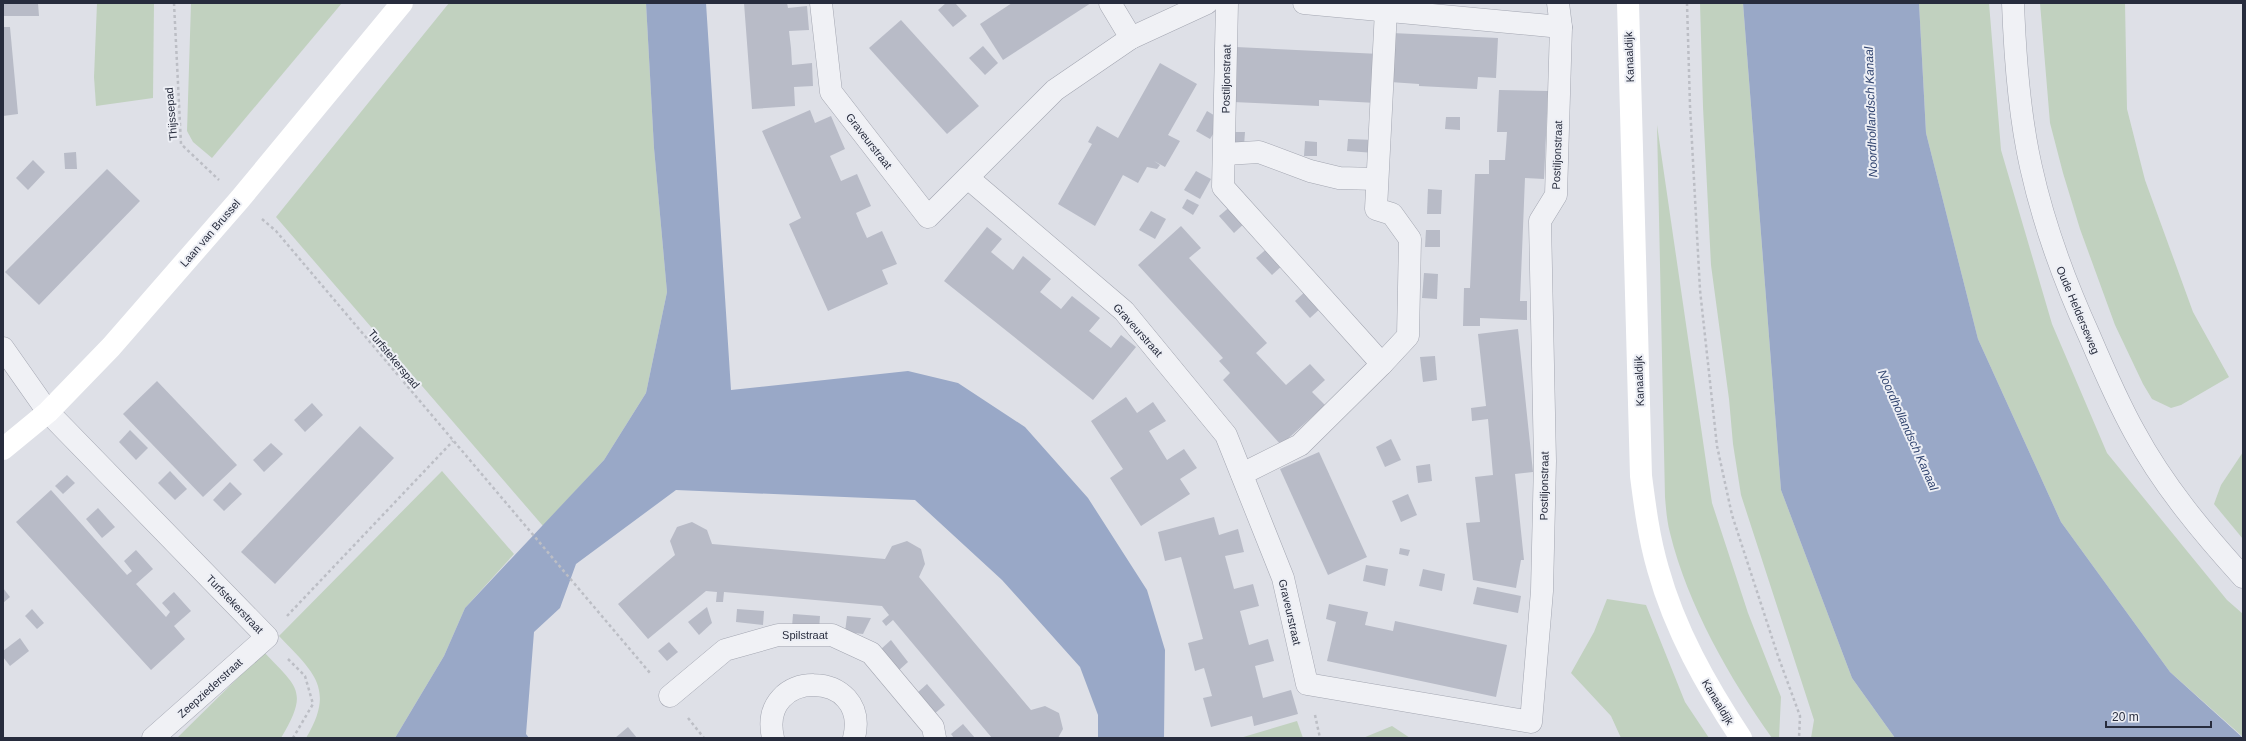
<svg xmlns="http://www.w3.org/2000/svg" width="2246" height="741" viewBox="0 0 2246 741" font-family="Helvetica,sans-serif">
<rect width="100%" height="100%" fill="#dee0e7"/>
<g fill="#c1d1bf">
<polygon points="97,3 154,3 153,98 96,106 94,77"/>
<polygon points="191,3 342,3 212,158 193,142 187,131"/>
<polygon points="449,3 646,3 654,148 667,292 646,393 604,460 543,526 276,217"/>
<polygon points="1700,3 1743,3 1781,490 1852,678 1895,738 1811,738 1814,720 1741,495 1733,444 1729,399 1711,265 1703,107"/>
<polygon points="1919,3 1989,3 2001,150 2052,324 2107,453 2227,600 2243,614 2243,737 2170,672 2061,522 1978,339 1926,133"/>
<polygon points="2040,3 2125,3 2127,109 2145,180 2193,312 2229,377 2181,405 2171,408 2152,399 2143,384 2115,325 2080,229 2063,173 2050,123"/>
<path d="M1657,125L1712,503L1748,613L1781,697L1779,738H1772C1729,677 1688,606 1670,533C1667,522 1666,509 1665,497Z"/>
<polygon points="2243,452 2243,539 2214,504 2221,485"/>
<path d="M442,471L514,554L465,608L444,656L395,738H306C336,688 313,672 279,636Z"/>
<polygon points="1607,599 1646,605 1685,702 1709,738 1621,738 1611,716 1571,673 1594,632"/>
<path d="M264,652C298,688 309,691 281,738H177Z"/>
<polygon points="1297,721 1303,738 1240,738"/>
<polygon points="1392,726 1410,738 1363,738"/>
</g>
<g fill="#99a8c7">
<polygon points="646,3 706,3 731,390 908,371 958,383 1025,427 1088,498 1147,590 1165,650 1164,738 1098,738 1098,715 1080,667 1002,580 915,500 676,490 576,564 560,608 534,632 526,734 529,738 395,738 444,656 465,608 604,460 646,393 667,292 654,148"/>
<polygon points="1743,3 1919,3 1926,133 1978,339 2061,522 2170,672 2243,738 1895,738 1852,678 1781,490"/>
</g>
<g fill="#b8bbc7">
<polygon points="3,3 38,3 39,16 3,16"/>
<polygon points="744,3 787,3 788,8 807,6 809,30 789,31 791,48 792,65 812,63 813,86 794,87 795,106 752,109"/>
<polygon points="946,3 955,3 967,16 953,27 938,10"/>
<polygon points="1012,3 1091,3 1003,60 980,24"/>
<polygon points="901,20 979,106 947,134 869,48"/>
<polygon points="3,27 10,27 18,114 3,116"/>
<polygon points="1392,33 1498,38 1496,78 1478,77 1477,89 1419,86 1419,84 1390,82"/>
<polygon points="983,46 998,63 985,75 969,58"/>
<polygon points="1236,47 1380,54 1377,103 1319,100 1319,106 1233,102"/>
<polygon points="1160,63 1197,84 1168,135 1180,141 1165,167 1154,161 1160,165 1157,169 1147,167 1138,183 1123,175 1095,226 1058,204 1092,144 1088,142 1097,126 1118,138"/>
<polygon points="1499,90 1548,91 1544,179 1525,178 1520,301 1527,301 1527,320 1480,318 1480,326 1463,326 1464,288 1470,288 1475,174 1489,174 1489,160 1505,160 1507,132 1497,132"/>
<polygon points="810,110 815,123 831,116 845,149 830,156 841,181 857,174 871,206 856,213 861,225 867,238 882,231 897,264 882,270 888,284 828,311 789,224 801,218 762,131"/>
<polygon points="1207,111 1222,120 1210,139 1196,131"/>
<polygon points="1446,117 1460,117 1460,130 1445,129"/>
<polygon points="1233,132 1245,132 1244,146 1232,146"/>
<polygon points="1348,139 1375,140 1375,153 1347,151"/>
<polygon points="1305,141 1317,142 1317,156 1304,156"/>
<polygon points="76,152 77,169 65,169 64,153"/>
<polygon points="33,160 45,172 28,190 16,178"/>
<polygon points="107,169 140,201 39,305 5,272"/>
<polygon points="1196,171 1211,179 1200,199 1184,190"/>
<polygon points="1428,189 1442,190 1441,214 1427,214"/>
<polygon points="1187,199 1199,205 1193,215 1182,208"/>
<polygon points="1232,205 1247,221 1234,233 1219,216"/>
<polygon points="1151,211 1166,219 1155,239 1139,230"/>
<polygon points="1181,226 1201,248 1189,258 1267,343 1256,353 1286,385 1310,364 1325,380 1312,392 1325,405 1281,445 1223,380 1230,373 1219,361 1223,358 1138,265"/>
<polygon points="987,227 1002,239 991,252 1013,270 1023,256 1051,279 1040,292 1061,309 1072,296 1100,318 1089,331 1111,348 1121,335 1136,347 1093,400 944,281"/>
<polygon points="1426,230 1440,230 1440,247 1425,247"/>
<polygon points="1269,247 1285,263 1272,275 1256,258"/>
<polygon points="1424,273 1438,274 1437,299 1422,298"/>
<polygon points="1308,289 1323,306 1310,318 1295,301"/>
<polygon points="1518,329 1533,472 1515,474 1524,560 1521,560 1516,588 1473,580 1466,523 1480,522 1475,477 1493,475 1488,419 1472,421 1471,408 1486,406 1478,334"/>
<polygon points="1435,356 1437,380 1423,382 1420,357"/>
<polygon points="157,381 237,465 203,497 123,414"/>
<polygon points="1126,397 1137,413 1153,402 1166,421 1149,431 1167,460 1184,449 1197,468 1180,479 1190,494 1141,526 1110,478 1123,469 1091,421"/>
<polygon points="312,403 323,415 305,432 294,420"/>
<polygon points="360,426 394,458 275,584 241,552"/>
<polygon points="130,430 148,448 136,460 119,442"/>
<polygon points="1391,439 1401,460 1385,467 1376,447"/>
<polygon points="271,443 283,454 264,472 253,460"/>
<polygon points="1319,452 1367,557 1328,575 1280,469"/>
<polygon points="1430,464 1432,481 1418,483 1416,466"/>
<polygon points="170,471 187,489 175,500 158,483"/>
<polygon points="67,475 75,483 63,494 55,486"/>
<polygon points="230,482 242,494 224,511 213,500"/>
<polygon points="51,490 127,575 132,571 124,561 136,550 153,569 136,584 166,617 170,612 162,603 174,592 191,611 174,626 185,639 151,670 16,522"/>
<polygon points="1408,494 1417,515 1401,522 1392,501"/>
<polygon points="98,508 115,527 102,538 86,519"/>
<polygon points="1214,517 1219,535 1238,529 1244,552 1225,556 1234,589 1253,584 1259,606 1240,611 1249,645 1268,639 1274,661 1255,666 1263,698 1291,690 1298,714 1254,726 1252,716 1211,727 1203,698 1212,696 1204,668 1195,671 1188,643 1203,639 1181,557 1165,561 1158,532"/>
<polygon points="692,522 707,530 712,544 885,559 892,546 907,541 921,549 925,564 919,577 1031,710 1045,706 1059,713 1063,729 1058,738 992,738 893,620 886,626 882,621 889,615 882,606 724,592 723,602 716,602 717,592 706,591 648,639 618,604 675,555 670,541 677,527"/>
<polygon points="1400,548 1410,550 1408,556 1399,554"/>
<polygon points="1366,565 1388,569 1385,586 1363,581"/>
<polygon points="1423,569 1445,574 1442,591 1419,586"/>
<polygon points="1477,587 1521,596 1518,613 1473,604"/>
<polygon points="3,588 10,597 3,603"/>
<polygon points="1329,604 1368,612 1365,625 1393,631 1395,621 1507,645 1496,697 1327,661 1336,622 1326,619"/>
<polygon points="707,607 712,623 699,635 688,622"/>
<polygon points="32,609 44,623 37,629 25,616"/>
<polygon points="737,609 764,611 763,625 736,622"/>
<polygon points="793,614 820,616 819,630 792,627"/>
<polygon points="847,616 871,618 863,634 845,632"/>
<polygon points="20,638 29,651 10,666 3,657 3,651"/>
<polygon points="891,640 908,662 898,671 880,650"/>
<polygon points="669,642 678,652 667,661 658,651"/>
<polygon points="927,684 945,705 934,714 917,693"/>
<polygon points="963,724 975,738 954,738 951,734"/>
<polygon points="628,727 637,738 615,738"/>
</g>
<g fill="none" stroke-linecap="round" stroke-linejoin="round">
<defs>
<g id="street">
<polyline points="821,3 831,92 928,217 1055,90 1131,38 1207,3"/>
<polyline points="1110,3 1131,38"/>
<polyline points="1227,3 1223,187 1382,364 1408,336 1410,239 1392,214 1376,209 1386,10"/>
<polyline points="1304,3 1561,27"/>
<path d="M2013,3C2015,58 2019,114 2031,167C2044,226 2064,280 2089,335C2103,368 2117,401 2135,433C2163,485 2203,533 2243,577"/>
<polyline points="1225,154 1259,152 1310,171 1339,178 1377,179"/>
<polyline points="968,178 1124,311 1226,435 1283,578 1307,684 1531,722 1542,591 1545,461 1540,221 1556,195 1561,27 1558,3"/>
<polyline points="3,348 48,412 267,637 153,738"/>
<polyline points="1242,474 1300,445 1382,364"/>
<polyline points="670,696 725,650 778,635 832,635 871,653 933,727 935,738"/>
<path d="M773,738C757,667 871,668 854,738"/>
</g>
</defs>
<use href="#street" stroke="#a3a6b1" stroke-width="23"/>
<g stroke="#bcbec5" stroke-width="2.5" stroke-dasharray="3 3" stroke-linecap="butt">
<polyline points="174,3 181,144 219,180"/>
<polyline points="1687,3 1690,106 1700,290 1717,446 1732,515 1778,656 1800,716 1799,738"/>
<polyline points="262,219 276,231 650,673"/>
<polyline points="287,616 453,441"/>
<polyline points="288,659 305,676 313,704 293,738"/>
<polyline points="1315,715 1320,738"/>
<polyline points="688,718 704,738"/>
</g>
<use href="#street" stroke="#f0f1f5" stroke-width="22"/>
<g stroke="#fff" stroke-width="22">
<path d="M1628,3L1641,476C1645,507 1649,538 1658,569C1675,630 1706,685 1741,738"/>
<polyline points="3,449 48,412 111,347 240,199 402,3"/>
</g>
</g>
<g text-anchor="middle" stroke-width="4" stroke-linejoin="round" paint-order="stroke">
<g font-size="11" fill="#272c3d" stroke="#edeff5">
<text transform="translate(1629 57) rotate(-92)" y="4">Kanaaldijk</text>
<text transform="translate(1226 79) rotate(-89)" y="4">Postiljonstraat</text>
<text transform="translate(171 114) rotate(-95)" y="4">Thijssepad</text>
<text transform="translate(869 141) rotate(52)" y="4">Graveurstraat</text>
<text transform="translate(1557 155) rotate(-88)" y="4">Postiljonstraat</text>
<text transform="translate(210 233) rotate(-49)" y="4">Laan van Brussel</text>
<text transform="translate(2078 310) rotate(67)" y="4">Oude Helderseweg</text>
<text transform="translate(1138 330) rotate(48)" y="4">Graveurstraat</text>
<text transform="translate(394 359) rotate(50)" y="4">Turfstekerspad</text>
<text transform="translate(1639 381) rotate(-92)" y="4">Kanaaldijk</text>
<text transform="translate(1544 486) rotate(-89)" y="4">Postiljonstraat</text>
<text transform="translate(235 604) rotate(46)" y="4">Turfstekerstraat</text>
<text transform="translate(1290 612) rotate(77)" y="4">Graveurstraat</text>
<text x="805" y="639">Spilstraat</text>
<text transform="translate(210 688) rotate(-42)" y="4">Zeepziederstraat</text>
<text transform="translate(1718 702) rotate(59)" y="4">Kanaaldijk</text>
</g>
<g font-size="12" font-style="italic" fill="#324570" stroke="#edeff5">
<text transform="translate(1871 112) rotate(-92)" y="4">Noordhollandsch Kanaal</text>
<text transform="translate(1908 430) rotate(66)" y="4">Noordhollandsch Kanaal</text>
</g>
</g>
<rect width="2246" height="741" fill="none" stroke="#272c3d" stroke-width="8"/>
<path d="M2106 721v6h105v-6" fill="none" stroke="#272c3d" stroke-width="2"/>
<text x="2112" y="721" font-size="12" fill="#272c3d" stroke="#edeff5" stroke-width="3" paint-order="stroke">20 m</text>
</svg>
